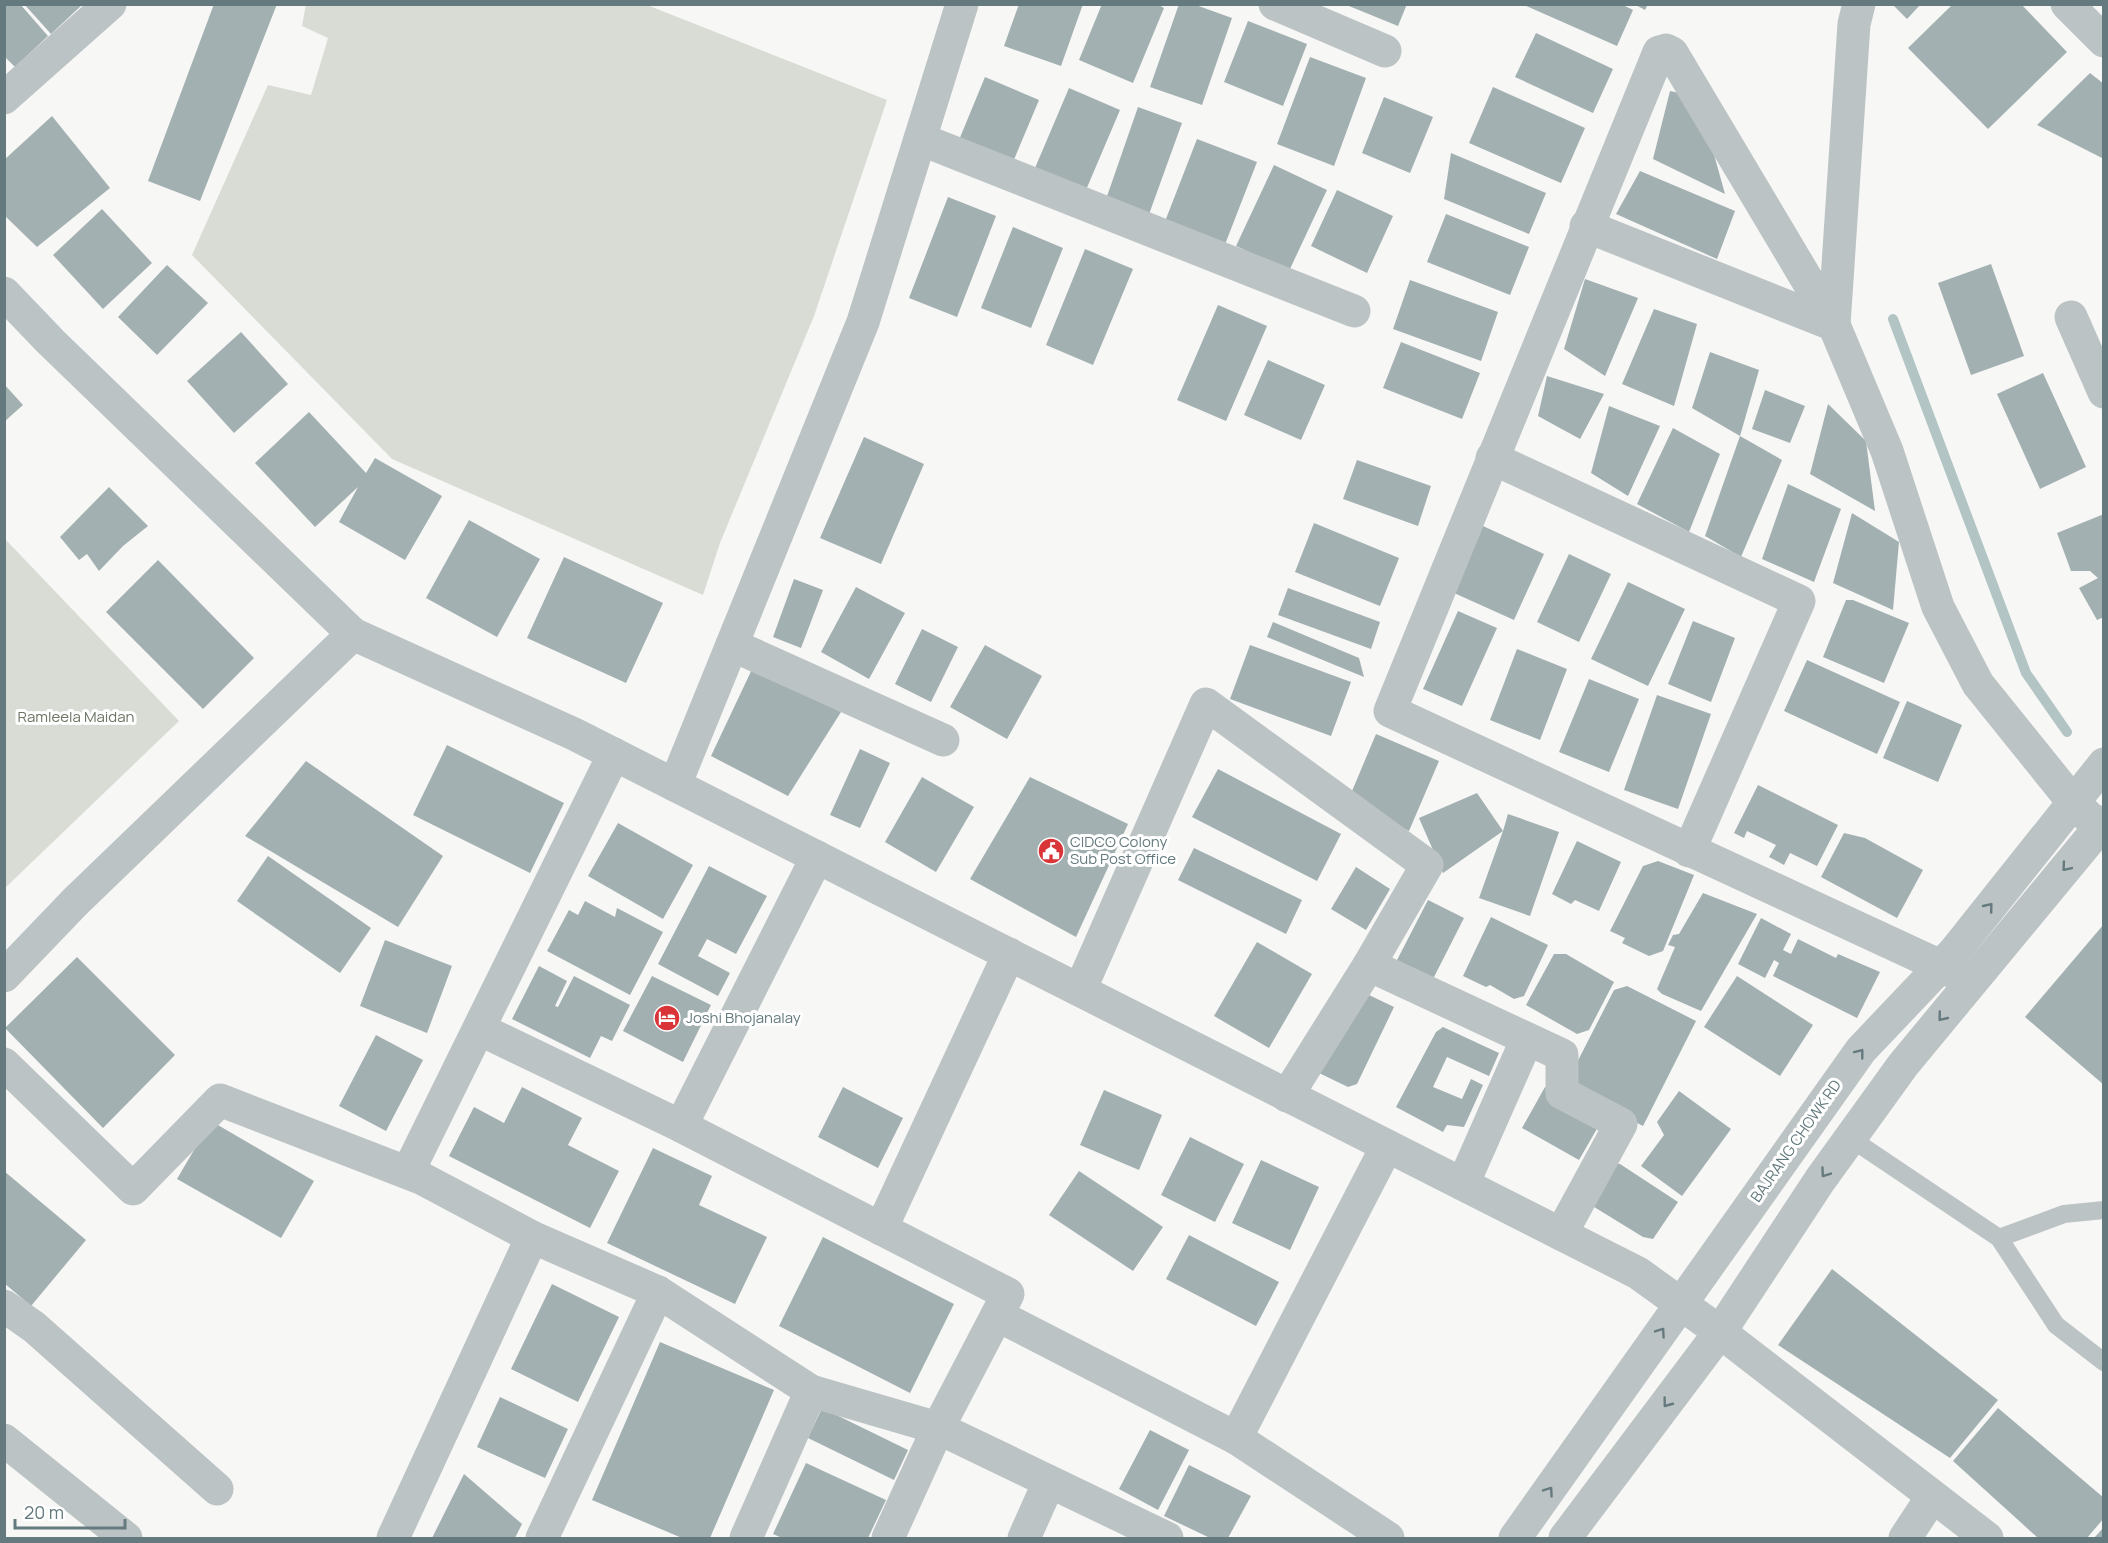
<svg xmlns="http://www.w3.org/2000/svg" width="2108" height="1543" viewBox="0 0 2108 1543" font-family="Manrope,sans-serif">
<rect width="100%" height="100%" fill="#f7f7f5"/>
<g fill="#d9dcd4">
<polygon points="306,4 647,5 887,100 814,316 720,543 703,595 392,459 192,255 268,85 311,95 328,38 302,26"/>
<polygon points="5,539 179,721 5,888"/>
</g>
<g fill="none" stroke-linecap="round" stroke-linejoin="round">
<polyline stroke="#b3c4c4" stroke-width="10" points="1893,319 2026,673 2067,732"/>
</g>
<g fill="#a3b0b2">
<polygon points="4,4 20,4 48,36 15,67 4,56"/>
<polygon points="24,4 83,4 51,34"/>
<polygon points="214,4 277,4 200,201 148,181"/>
<polygon points="1019,4 1083,4 1061,66 1004,46"/>
<polygon points="1102,4 1157,4 1164,8 1133,83 1079,60"/>
<polygon points="1179,4 1193,4 1232,18 1202,105 1150,87"/>
<polygon points="1344,4 1407,4 1398,26"/>
<polygon points="1522,4 1621,4 1633,10 1617,46"/>
<polygon points="1634,4 1648,4 1645,10"/>
<polygon points="1892,4 1921,4 1907,19"/>
<polygon points="1953,4 2021,4 2067,52 1988,129 1908,48"/>
<polygon points="1248,21 1307,44 1283,106 1224,82"/>
<polygon points="1536,33 1613,69 1593,113 1515,77"/>
<polygon points="1310,57 1366,78 1334,166 1277,144"/>
<polygon points="2090,73 2104,84 2104,159 2037,125"/>
<polygon points="985,77 1039,100 1013,162 959,140"/>
<polygon points="1493,87 1585,128 1561,183 1469,143"/>
<polygon points="1069,88 1120,110 1086,190 1035,168"/>
<polygon points="1670,91 1698,97 1725,194 1653,159"/>
<polygon points="1384,97 1433,117 1410,173 1362,153"/>
<polygon points="1138,107 1182,123 1148,217 1105,202"/>
<polygon points="52,116 110,188 37,247 4,215 4,160"/>
<polygon points="1197,139 1257,162 1224,247 1164,224"/>
<polygon points="1451,153 1546,193 1529,234 1444,199"/>
<polygon points="1274,165 1327,190 1289,271 1236,246"/>
<polygon points="1640,171 1735,211 1717,259 1616,214"/>
<polygon points="1337,190 1393,216 1367,273 1311,246"/>
<polygon points="948,197 996,216 957,317 909,298"/>
<polygon points="102,209 152,263 103,309 53,255"/>
<polygon points="1446,214 1529,247 1510,295 1427,262"/>
<polygon points="1013,227 1063,248 1031,328 981,308"/>
<polygon points="1085,249 1133,269 1093,365 1046,345"/>
<polygon points="1991,264 2024,356 1971,375 1938,283"/>
<polygon points="167,265 208,303 157,355 118,317"/>
<polygon points="1585,279 1638,298 1605,376 1564,349"/>
<polygon points="1410,280 1498,312 1481,361 1393,329"/>
<polygon points="1218,305 1267,326 1226,421 1177,400"/>
<polygon points="1654,309 1697,324 1674,406 1622,384"/>
<polygon points="241,332 288,384 234,433 187,381"/>
<polygon points="1401,342 1480,373 1462,419 1383,388"/>
<polygon points="1710,352 1759,370 1740,436 1692,408"/>
<polygon points="1268,360 1325,385 1301,440 1244,415"/>
<polygon points="2043,373 2086,467 2040,489 1997,394"/>
<polygon points="1547,376 1604,394 1580,439 1538,416"/>
<polygon points="4,384 23,405 4,422"/>
<polygon points="1765,390 1805,406 1790,443 1752,429"/>
<polygon points="1828,404 1866,441 1875,511 1810,474"/>
<polygon points="1609,406 1660,426 1628,496 1591,473"/>
<polygon points="309,412 366,473 375,458 442,496 405,560 339,522 358,487 315,527 255,463"/>
<polygon points="1673,428 1720,454 1689,532 1637,504"/>
<polygon points="1740,436 1782,460 1741,557 1705,536"/>
<polygon points="864,437 924,464 881,564 820,538"/>
<polygon points="1357,460 1431,486 1418,526 1343,499"/>
<polygon points="1788,484 1841,509 1814,582 1762,559"/>
<polygon points="109,487 148,526 123,546 99,571 87,554 79,560 60,537"/>
<polygon points="1852,513 1899,542 1893,610 1833,583"/>
<polygon points="2104,514 2104,617 2097,620 2079,588 2098,578 2090,571 2071,571 2057,533"/>
<polygon points="469,520 540,559 497,637 426,598"/>
<polygon points="1314,523 1399,558 1380,606 1295,572"/>
<polygon points="1483,526 1544,554 1514,620 1454,593"/>
<polygon points="1569,554 1611,574 1579,642 1537,622"/>
<polygon points="564,557 663,603 626,683 527,638"/>
<polygon points="158,560 254,658 203,709 106,612"/>
<polygon points="794,579 823,590 801,648 773,637"/>
<polygon points="1628,582 1685,609 1648,686 1591,659"/>
<polygon points="856,587 905,613 869,679 821,652"/>
<polygon points="1288,588 1380,622 1371,649 1278,615"/>
<polygon points="1846,600 1853,600 1909,623 1884,683 1823,657"/>
<polygon points="1458,611 1497,628 1462,706 1423,689"/>
<polygon points="1693,621 1735,638 1711,702 1668,684"/>
<polygon points="1273,622 1359,658 1364,677 1267,637"/>
<polygon points="922,629 958,647 931,702 895,684"/>
<polygon points="985,645 1042,676 1007,739 950,707"/>
<polygon points="1250,645 1351,682 1331,736 1230,699"/>
<polygon points="1517,649 1567,669 1540,740 1490,720"/>
<polygon points="1807,660 1900,702 1877,754 1784,711"/>
<polygon points="754,665 841,712 788,796 711,756"/>
<polygon points="1589,679 1639,699 1609,772 1559,752"/>
<polygon points="1657,695 1711,714 1678,809 1624,790"/>
<polygon points="1907,701 1962,725 1938,782 1883,758"/>
<polygon points="1376,734 1439,761 1409,831 1347,803"/>
<polygon points="447,745 564,803 530,873 413,815"/>
<polygon points="860,749 890,763 860,828 830,815"/>
<polygon points="306,761 443,856 398,927 245,836"/>
<polygon points="1218,769 1341,834 1317,881 1192,817"/>
<polygon points="922,777 974,807 936,872 885,842"/>
<polygon points="1030,777 1128,824 1076,937 970,879"/>
<polygon points="1758,785 1838,825 1817,866 1790,853 1784,865 1769,857 1776,845 1747,831 1744,838 1734,833"/>
<polygon points="1477,793 1503,831 1508,814 1559,832 1530,916 1479,898 1503,831 1443,873 1419,818"/>
<polygon points="618,823 693,865 663,919 588,876"/>
<polygon points="1844,833 1865,838 1923,870 1897,918 1821,877"/>
<polygon points="1577,841 1621,862 1599,911 1575,900 1571,904 1552,894"/>
<polygon points="1194,848 1302,900 1286,934 1178,880"/>
<polygon points="268,856 371,928 340,973 237,901"/>
<polygon points="1658,861 1694,875 1663,951 1649,956 1622,943 1625,938 1610,931 1643,866"/>
<polygon points="709,866 767,896 736,954 707,939 698,956 730,973 718,996 658,964"/>
<polygon points="1356,867 1390,889 1366,930 1331,909"/>
<polygon points="1703,893 1757,914 1701,1011 1662,994 1657,989 1675,947 1668,945 1673,935 1679,934"/>
<polygon points="1428,900 1464,918 1432,981 1396,962"/>
<polygon points="585,901 615,917 617,908 663,932 630,995 547,951 569,910 578,915"/>
<polygon points="1491,917 1548,945 1524,996 1514,999 1490,985 1486,987 1463,976"/>
<polygon points="1761,918 1791,934 1783,950 1791,954 1798,939 1836,958 1838,954 1880,972 1857,1018 1773,976 1779,963 1774,960 1765,978 1738,964"/>
<polygon points="2104,924 2104,1085 2025,1017"/>
<polygon points="385,940 452,966 427,1033 360,1006"/>
<polygon points="1257,942 1312,974 1269,1048 1214,1016"/>
<polygon points="1554,954 1566,954 1614,982 1589,1030 1577,1034 1526,1005"/>
<polygon points="77,957 175,1055 103,1128 5,1028"/>
<polygon points="539,966 567,981 555,1006 558,1007 574,976 630,1005 612,1041 601,1036 590,1058 512,1019"/>
<polygon points="652,976 711,1005 683,1062 623,1031"/>
<polygon points="1737,976 1813,1025 1780,1076 1704,1027"/>
<polygon points="1627,986 1696,1021 1643,1126 1565,1086 1614,990"/>
<polygon points="1369,995 1394,1007 1357,1084 1348,1087 1319,1073"/>
<polygon points="1443,1027 1499,1053 1489,1076 1447,1057 1433,1087 1462,1099 1471,1079 1483,1085 1464,1127 1447,1125 1443,1132 1396,1107 1436,1032"/>
<polygon points="376,1035 423,1060 386,1131 339,1106"/>
<polygon points="522,1087 582,1118 568,1145 619,1171 590,1228 449,1156 474,1107 504,1123"/>
<polygon points="843,1087 903,1118 878,1168 818,1137"/>
<polygon points="1545,1087 1602,1120 1579,1160 1522,1128"/>
<polygon points="1104,1090 1162,1115 1139,1170 1080,1145"/>
<polygon points="1679,1091 1731,1129 1682,1196 1641,1166 1664,1135 1657,1122"/>
<polygon points="211,1121 314,1181 281,1238 177,1179"/>
<polygon points="1190,1137 1244,1164 1215,1222 1161,1195"/>
<polygon points="653,1148 712,1176 699,1205 767,1237 735,1304 607,1243"/>
<polygon points="1261,1160 1319,1187 1290,1250 1232,1223"/>
<polygon points="1609,1163 1620,1164 1678,1202 1653,1239 1643,1237 1586,1202"/>
<polygon points="4,1171 86,1240 31,1306 4,1283"/>
<polygon points="1079,1171 1163,1227 1133,1271 1049,1215"/>
<polygon points="1189,1235 1279,1282 1256,1326 1166,1279"/>
<polygon points="823,1237 954,1304 910,1393 779,1326"/>
<polygon points="1832,1269 1998,1400 1950,1458 1778,1345"/>
<polygon points="552,1284 619,1317 578,1402 511,1369"/>
<polygon points="660,1342 774,1390 710,1538 682,1538 592,1500"/>
<polygon points="500,1397 568,1429 545,1478 477,1447"/>
<polygon points="822,1408 908,1450 894,1480 808,1438"/>
<polygon points="1998,1408 2104,1498 2104,1518 2087,1538 2038,1538 1953,1461"/>
<polygon points="1150,1430 1189,1450 1158,1510 1119,1489"/>
<polygon points="806,1463 886,1500 868,1538 782,1538 773,1534"/>
<polygon points="1189,1465 1251,1496 1228,1538 1210,1538 1164,1516"/>
<polygon points="464,1474 522,1524 515,1538 432,1538"/>
<polygon points="2104,1527 2104,1538 2094,1538"/>
</g>
<g fill="none" stroke-linecap="round" stroke-linejoin="round">
<g stroke="#bcc3c4" stroke-width="18">
<polyline points="1850,1138 1999,1238 2056,1325 2104,1362"/>
<polyline points="1999,1238 2064,1214 2104,1210"/>
</g>
<g stroke="#bcc3c4" stroke-width="33">
<polyline points="1275,4 1385,51"/>
<polyline points="2067,4 2104,41"/>
<polyline points="4,98 110,4"/>
<polyline points="920,139 1354,311"/>
<polyline points="1586,226 1834,325 1887,451 1938,607 1978,684 2073,802 2099,827"/>
<polyline points="4,293 51,342 353,634 574,734 1638,1273 1720,1332 1987,1538"/>
<polyline points="2071,317 2104,392"/>
<polyline points="1834,325 1672,53 1666,50 1659,52 1390,711 1964,977"/>
<polyline points="1834,325 1854,24 1859,4"/>
<polyline points="1492,458 1799,601 1689,851"/>
<polyline points="732,645 943,740"/>
<polyline points="675,785 863,322 962,4"/>
<polyline points="4,976 75,902 353,634"/>
<polyline points="1080,990 1206,704 1427,865 1369,965"/>
<polyline points="479,1029 681,1126 1008,1294 938,1428 888,1538"/>
<polyline points="4,1064 133,1189 220,1100 421,1178 532,1237 658,1292 811,1391 938,1428 1167,1538"/>
<polyline points="1287,1096 1369,965 1562,1055 1562,1093 1621,1124 1561,1234"/>
<polyline points="681,1126 817,857"/>
<polyline points="408,1172 614,754"/>
<polyline points="1463,1184 1527,1039"/>
<polyline points="881,1229 1009,954"/>
<polyline points="4,1306 34,1327 217,1489"/>
<polyline points="997,1315 1236,1438 1388,1538"/>
<polyline points="1236,1438 1387,1146"/>
<polyline points="4,1440 126,1538"/>
<polyline points="393,1538 532,1237"/>
<polyline points="542,1538 658,1292"/>
<polyline points="746,1538 811,1391"/>
<polyline points="1024,1538 1049,1482"/>
<polyline points="1905,1538 1932,1497"/>
</g>
<g stroke="#bcc3c4" stroke-width="33">
<polyline points="1515,1538 1861,1050 1955,951 2104,764"/>
<polyline points="1565,1538 1720,1332 1820,1180 1903,1065 2104,822"/>
</g>
</g>
<defs><path id="oneway-chevron" d="M-2-3.5L2.5 0L-2 3.5" fill="none" stroke-width="1.6" stroke-linecap="round" stroke-linejoin="round" transform="scale(1.5)"/></defs>
<g stroke="#647a7e">
<use href="#oneway-chevron" transform="translate(2066 867) rotate(130)"/>
<use href="#oneway-chevron" transform="translate(1989 907) rotate(-51)"/>
<use href="#oneway-chevron" transform="translate(1942 1017) rotate(129)"/>
<use href="#oneway-chevron" transform="translate(1860 1053) rotate(-52)"/>
<use href="#oneway-chevron" transform="translate(1825 1173) rotate(125)"/>
<use href="#oneway-chevron" transform="translate(1661 1332) rotate(-55)"/>
<use href="#oneway-chevron" transform="translate(1667 1403) rotate(127)"/>
<use href="#oneway-chevron" transform="translate(1549 1491) rotate(-55)"/>
</g>
<defs>
<symbol id="civic-disc" viewBox="-11 -11 22 22"><circle r="9.5" fill="#d93437" stroke="#fff"/><path d="M-.6-6.5H3V-4.5H.6V-3L4-1V1h2V6H-6V1h2V-1L-.6-3ZM-1.2 2.5V6h2.4V2.5Z" fill="#fff"/></symbol>
<symbol id="hotel-disc" viewBox="-11 -11 22 22"><circle r="9.5" fill="#d93437" stroke="#fff"/><path d="M-6-4.5h1.5V1H6V5H4.5V3h-9V5H-6ZM-4 0a1.8 1.8 0 1 1 3.6 0ZM.5 0V-2.5h3Q6-2.5 6 0Z" fill="#fff"/></symbol>
</defs>
<g fill-rule="evenodd">
<use href="#civic-disc" x="1036" y="836" width="30" height="30"/>
<use href="#hotel-disc" x="652" y="1003" width="30" height="30"/>
</g>
<g text-anchor="middle" stroke-width="6" stroke-linejoin="round" paint-order="stroke">
<g font-size="15" fill="#6b7663" stroke="#fff">
<text x="76" y="722">Ramleela Maidan</text>
</g>
<g font-size="15" fill="#647a7e" stroke="#fff" text-anchor="start">
<text x="1070" y="847">CIDCO Colony<tspan x="1070" dy="17">Sub Post Office</tspan></text>
<text x="686" y="1023">Joshi Bhojanalay</text>
</g>
<g font-size="15" fill="#647a7e" stroke="#fff">
<text transform="translate(1796 1141) rotate(-55)" y="5">BAJRANG CHOWK RD</text>
</g>
</g>
<rect width="2108" height="1543" fill="none" stroke="#647a7e" stroke-width="12"/>
<path d="M15 1519v9h110v-9" fill="none" stroke="#647a7e" stroke-width="3"/>
<text x="24" y="1519" font-size="18" fill="#647a7e" stroke="#ffffff" stroke-width="4.5" paint-order="stroke">20 m</text>
</svg>
